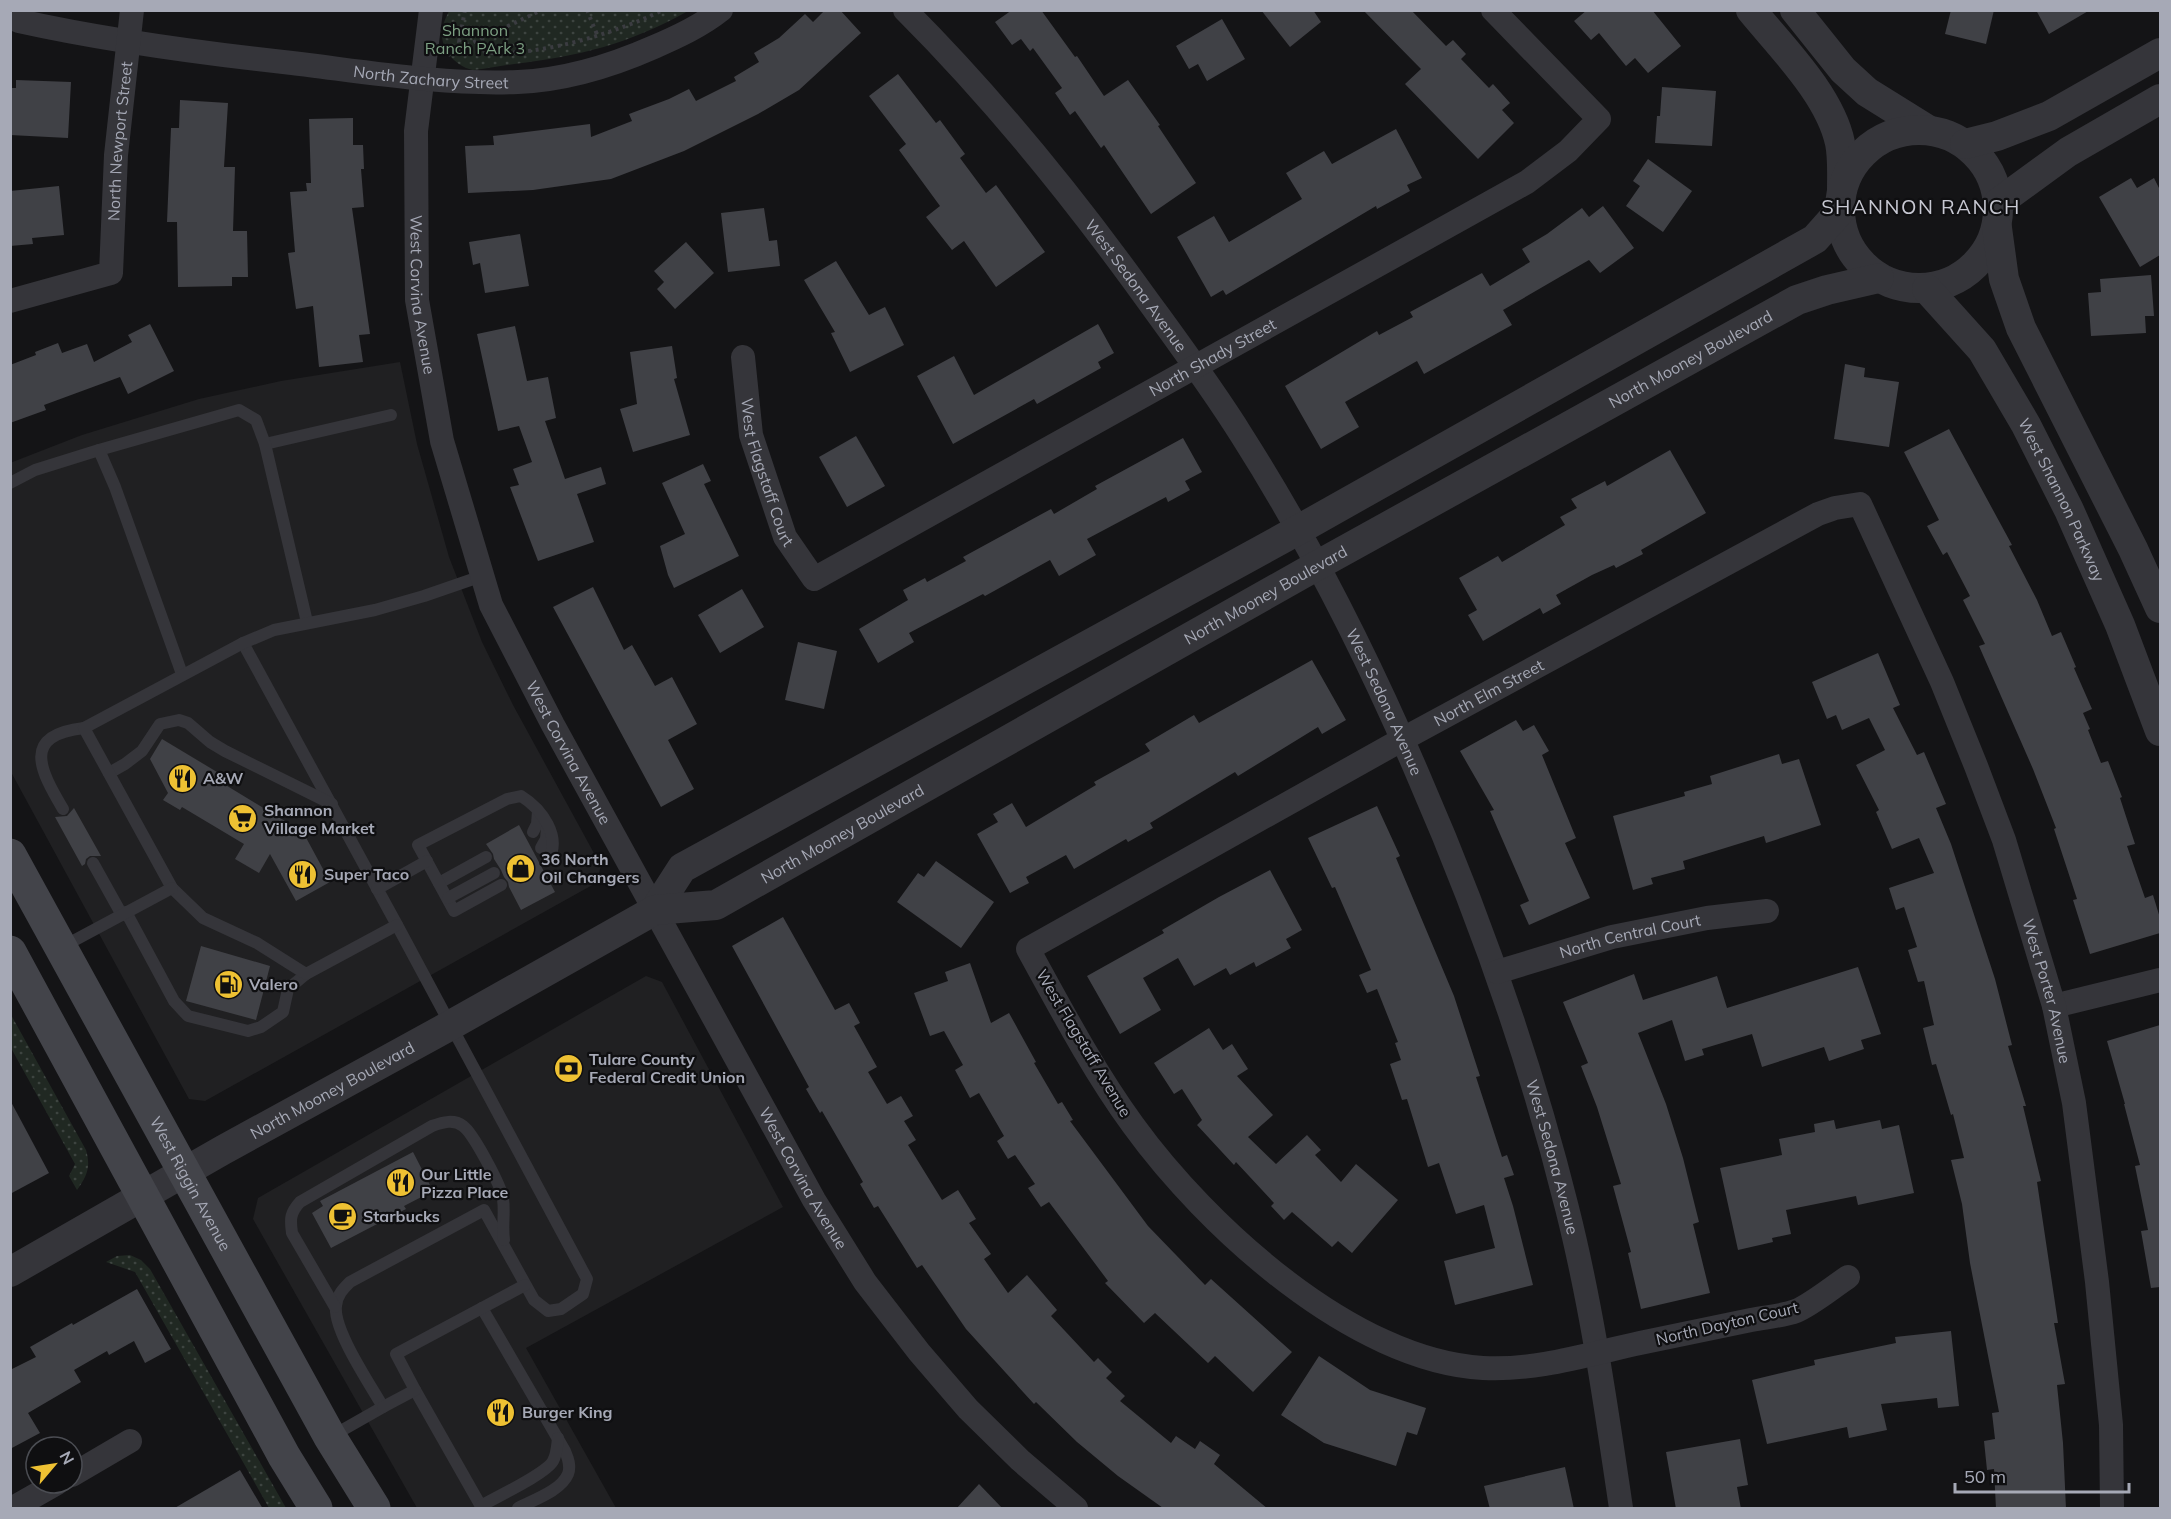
<svg xmlns="http://www.w3.org/2000/svg" width="2171" height="1519" viewBox="0 0 2171 1519" font-family="Mulish,sans-serif">
<defs>
<pattern id="grass-dots" width="8" height="8" patternUnits="userSpaceOnUse" patternTransform="scale(1.5)"><rect width="8" height="8" fill="#202822"/><path d="M2 2h.1M6 6h.1" fill="none" stroke="#3d4440" stroke-width="1.8" stroke-linecap="round"/></pattern>
</defs>
<rect width="100%" height="100%" fill="#141416"/>
<g fill="#202022">
<polygon points="400,362 417,444 449,557 482,642 513,705 601,866 596,883 205,1101 189,1099 11,772 10,463 82,435 199,399 281,381"/>
<polygon points="646,976 662,982 783,1207 526,1348 616,1508 417,1508 253,1219 258,1198"/>
</g>
<g fill="url(#grass-dots)">
<path d="M449,11V10L688,11C629,44 580,56 514,64C500,66 486,69 473,70C457,67 442,51 442,35C441,26 446,18 449,11Z"/>
<path d="M10,1013L86,1150C91,1167 87,1176 77,1190L69,1176L75,1164L11,1048Z"/>
<polygon points="130,1255 141,1260 150,1269 286,1508 269,1508 135,1272 106,1262 117,1256"/>
</g>
<g fill="#404146">
<polygon points="825,10 840,10 861,33 799,90 758,114 684,151 611,179 533,190 468,193 465,146 494,145 493,136 590,124 591,137 632,121 629,114 669,99 689,89 696,101 736,81 734,77 759,62 754,53 779,38 805,14 813,22"/>
<polygon points="1012,10 1041,10 1075,57 1077,56 1104,96 1128,80 1160,125 1158,126 1196,183 1151,214 1104,145 1101,148 1075,111 1070,115 1055,93 1062,88 1033,48 1030,51 1021,39 1012,45 995,22"/>
<polygon points="1261,10 1313,10 1321,22 1290,47"/>
<polygon points="1363,10 1411,10 1446,46 1453,40 1466,54 1461,59 1489,88 1493,84 1510,103 1502,110 1514,123 1478,159 1405,84 1421,69"/>
<polygon points="1587,10 1652,10 1681,46 1648,73 1635,58 1626,66 1599,33 1591,40 1574,21"/>
<polygon points="1951,10 1994,10 1986,44 1945,34"/>
<polygon points="2036,10 2090,10 2049,34"/>
<polygon points="1222,19 1245,59 1207,81 1198,64 1189,69 1176,46"/>
<polygon points="898,74 936,123 940,120 965,154 960,158 986,193 996,185 1045,252 996,287 964,241 952,250 926,217 940,206 899,150 906,144 869,96"/>
<polygon points="16,80 71,82 68,138 10,135 10,88 16,88"/>
<polygon points="1662,87 1716,91 1712,146 1655,143 1657,116 1660,116"/>
<polygon points="180,100 228,103 224,167 235,167 233,231 247,231 248,277 232,277 232,286 178,287 177,222 167,222 171,128 179,128"/>
<polygon points="353,118 353,145 363,145 364,169 361,169 364,207 352,208 370,334 359,335 363,362 319,367 313,306 296,309 288,253 295,252 290,192 307,191 306,183 311,183 309,119"/>
<polygon points="1396,129 1422,178 1407,185 1410,191 1377,209 1376,206 1226,295 1223,290 1211,297 1177,237 1214,216 1229,242 1302,199 1286,173 1324,151 1332,164"/>
<polygon points="1648,159 1692,191 1663,232 1626,206 1640,186 1633,181"/>
<polygon points="2131,178 2137,188 2154,178 2160,190 2160,255 2140,267 2099,197"/>
<polygon points="59,186 64,235 32,238 33,244 10,246 10,191"/>
<polygon points="1603,206 1634,248 1600,273 1589,260 1503,310 1512,325 1424,374 1417,361 1345,402 1359,427 1321,449 1285,386 1377,331 1379,335 1413,317 1410,312 1482,273 1490,286 1530,262 1522,249 1547,234 1582,208 1589,217"/>
<polygon points="764,208 769,241 777,240 780,266 728,272 721,213"/>
<polygon points="520,234 529,286 485,293 480,263 473,265 469,242"/>
<polygon points="686,242 714,273 675,309 657,289 664,282 654,271"/>
<polygon points="836,261 869,315 885,307 904,345 850,372 831,333 835,332 804,280"/>
<polygon points="2151,275 2154,316 2145,316 2146,333 2091,336 2088,293 2101,292 2100,279"/>
<polygon points="150,324 174,371 128,394 120,377 44,405 46,410 10,423 10,365 36,355 35,352 58,343 62,353 87,344 94,362 132,342 128,335"/>
<polygon points="1098,324 1114,353 1098,362 1101,368 1037,404 1034,399 953,444 917,376 954,356 974,395"/>
<polygon points="515,326 527,381 548,377 556,418 545,421 565,479 601,467 606,484 577,494 594,542 538,561 510,487 519,485 513,469 532,462 519,426 498,431 477,334"/>
<polygon points="672,346 677,378 674,379 690,435 633,452 620,409 637,404 630,352"/>
<polygon points="1845,364 1865,368 1864,377 1899,382 1889,447 1834,439"/>
<polygon points="1949,429 2012,545 2009,546 2037,600 2052,636 2061,632 2076,667 2074,668 2092,709 2083,713 2090,729 2088,730 2101,763 2108,761 2122,797 2120,798 2135,844 2127,846 2145,898 2153,895 2160,918 2160,933 2090,954 2073,900 2077,899 2054,829 2056,828 2033,769 1979,646 1985,644 1963,600 1970,596 1947,552 1943,555 1927,526 1939,520 1904,452"/>
<polygon points="856,436 885,486 847,507 819,457"/>
<polygon points="1183,438 1202,472 1185,481 1190,490 1168,502 1166,497 1087,539 1096,555 1059,576 1050,560 985,596 983,594 909,633 914,642 878,663 859,629 908,600 903,590 925,578 927,582 966,561 963,557 1051,509 1054,514 1097,489 1095,486"/>
<polygon points="1670,450 1706,513 1641,550 1643,554 1616,568 1614,565 1592,575 1556,595 1561,604 1543,614 1540,608 1483,641 1468,615 1477,610 1459,578 1498,556 1502,562 1565,525 1560,517 1577,508 1571,499 1605,481 1607,486"/>
<polygon points="703,464 711,481 704,484 739,556 674,588 668,575 660,546 685,534 662,483"/>
<polygon points="593,587 624,650 632,645 655,686 672,677 697,724 668,740 694,789 661,807 553,607"/>
<polygon points="742,589 764,627 720,653 698,615"/>
<polygon points="798,642 837,651 824,709 785,700"/>
<polygon points="1878,653 1900,705 1893,708 1917,755 1924,752 1946,804 1936,808 1951,844 1995,979 2012,1045 2008,1046 2026,1106 2023,1106 2041,1181 2037,1182 2058,1323 2054,1323 2065,1384 2057,1385 2063,1443 2066,1509 1996,1509 1994,1469 1987,1470 1984,1441 1995,1439 1992,1413 1999,1412 1970,1263 1962,1204 1951,1160 1964,1158 1953,1114 1951,1115 1936,1064 1932,1065 1923,1028 1934,1025 1924,981 1918,982 1908,950 1917,947 1904,907 1896,910 1889,888 1934,873 1919,838 1892,849 1876,812 1879,810 1856,765 1885,750 1869,718 1842,730 1836,715 1827,719 1812,682"/>
<polygon points="1312,660 1346,720 1322,734 1318,727 1238,776 1235,772 1150,823 1153,828 1128,842 1126,839 1074,869 1066,855 1026,877 1029,883 1010,893 977,834 998,822 993,814 1012,803 1026,827 1096,785 1094,782 1150,751 1145,744 1194,715 1199,723"/>
<polygon points="1516,720 1523,731 1534,725 1549,751 1542,755 1576,838 1565,843 1590,898 1529,925 1520,905 1529,901 1490,811 1494,810 1460,751"/>
<polygon points="162,739 222,775 219,781 303,832 330,882 296,901 270,854 259,873 235,859 244,844 182,807 180,810 163,800 168,793 150,759"/>
<polygon points="1779,754 1782,764 1799,759 1821,825 1766,843 1764,836 1683,861 1685,869 1651,878 1653,884 1633,890 1613,816 1685,796 1684,792 1712,784 1710,776"/>
<polygon points="1377,806 1400,856 1396,858 1454,996 1480,1076 1476,1077 1502,1157 1507,1155 1514,1175 1504,1178 1513,1206 1533,1285 1455,1305 1444,1261 1495,1248 1484,1205 1456,1214 1439,1163 1428,1167 1407,1099 1402,1100 1390,1064 1401,1060 1395,1043 1398,1042 1377,989 1367,993 1359,975 1371,970 1335,887 1332,888 1308,838"/>
<polygon points="74,808 101,856 90,856 86,859 85,864 82,866 55,817 67,816"/>
<polygon points="519,825 555,892 521,910 509,887 508,882 504,877 501,870 494,859 493,854 486,844"/>
<polygon points="936,861 994,902 961,948 897,902 918,873 924,877"/>
<polygon points="1270,870 1302,930 1286,939 1291,948 1256,967 1254,962 1230,975 1226,968 1194,986 1178,958 1143,978 1161,1010 1120,1034 1087,976 1164,933 1162,930 1219,897"/>
<polygon points="783,917 835,1010 849,1003 860,1023 854,1026 877,1067 868,1072 887,1104 901,1096 913,1116 904,1121 916,1140 908,1145 942,1200 958,1190 976,1219 969,1223 991,1254 984,1259 1008,1293 1027,1275 1057,1310 1051,1316 1094,1362 1098,1358 1112,1372 1106,1378 1125,1396 1120,1401 1171,1443 1176,1436 1195,1449 1200,1441 1220,1455 1214,1464 1268,1509 1163,1508 1118,1476 1077,1442 1036,1402 1034,1404 966,1329 922,1265 917,1268 878,1206 874,1208 860,1184 863,1182 822,1111 820,1113 806,1089 809,1087 732,946"/>
<polygon points="201,946 270,966 256,1020 186,1001"/>
<polygon points="970,963 991,1023 1009,1013 1036,1062 1034,1063 1058,1104 1062,1102 1073,1120 1070,1121 1148,1226 1205,1285 1211,1279 1292,1352 1253,1392 1215,1356 1208,1363 1155,1313 1144,1323 1105,1283 1108,1281 1049,1202 1041,1207 1028,1188 1035,1184 1015,1155 1008,1159 997,1141 1004,1136 979,1093 970,1098 955,1070 963,1065 944,1031 930,1036 914,993 948,981 945,972"/>
<polygon points="1858,967 1881,1034 1861,1040 1864,1049 1829,1061 1824,1047 1762,1067 1752,1034 1702,1049 1704,1055 1685,1061 1672,1020 1638,1033 1666,1104 1683,1158 1699,1222 1693,1224 1710,1293 1641,1309 1628,1253 1631,1252 1613,1186 1621,1184 1597,1107 1581,1066 1588,1063 1563,1002 1634,974 1643,1000 1717,976 1727,1008"/>
<polygon points="2160,1025 2160,1287 2151,1288 2141,1231 2148,1230 2135,1166 2140,1165 2124,1104 2125,1104 2107,1041"/>
<polygon points="1209,1028 1223,1050 1232,1044 1248,1069 1237,1076 1273,1115 1248,1137 1276,1164 1307,1135 1321,1150 1315,1155 1341,1182 1356,1164 1398,1200 1352,1253 1338,1241 1332,1247 1292,1212 1284,1220 1271,1206 1274,1203 1236,1162 1234,1165 1197,1125 1202,1120 1182,1089 1174,1094 1154,1063"/>
<polygon points="10,1100 49,1173 10,1194"/>
<polygon points="1834,1120 1836,1129 1880,1120 1882,1129 1899,1125 1914,1193 1858,1205 1856,1196 1786,1210 1791,1234 1772,1238 1773,1242 1738,1250 1720,1168 1782,1155 1779,1139 1815,1132 1814,1124"/>
<polygon points="413,1152 433,1191 404,1206 406,1209 331,1248 312,1213 323,1206 320,1201"/>
<polygon points="137,1289 171,1349 145,1363 134,1341 109,1355 107,1351 74,1370 81,1382 28,1413 40,1433 10,1449 10,1370 36,1357 30,1347 72,1323 73,1325"/>
<polygon points="1951,1331 1959,1406 1938,1408 1937,1398 1881,1404 1887,1430 1849,1438 1847,1427 1767,1444 1752,1380 1815,1365 1814,1360 1896,1343 1895,1337"/>
<polygon points="1319,1356 1370,1390 1426,1408 1417,1435 1407,1432 1396,1466 1324,1443 1281,1415"/>
<polygon points="1740,1439 1748,1485 1737,1487 1741,1509 1676,1509 1666,1452"/>
<polygon points="1565,1467 1574,1509 1490,1509 1484,1486"/>
<polygon points="240,1470 263,1509 173,1509"/>
<polygon points="979,1484 1003,1509 956,1509"/>
</g>
<g fill="none" stroke-linecap="round" stroke-linejoin="round">
<g stroke="#3b3c41" stroke-width="4" stroke-dasharray="3 4.5" stroke-linecap="butt">
<polyline points="465,10 459,42 461,48 542,10"/>
<polyline points="587,10 598,37"/>
<path d="M448,55L461,48C515,65 613,35 663,10"/>
</g>
<g stroke="#35353a" stroke-width="12">
<polyline points="265,444 391,415"/>
<polyline points="99,450 239,410 256,420 265,444 307,622"/>
<polyline points="10,483 35,470 99,450 115,487 182,674"/>
<path d="M243,643L397,925L587,1279L583,1294L561,1309L548,1311L534,1300L484,1210L350,1282C343,1289 337,1295 336,1306C333,1330 370,1384 383,1407L332,1436"/>
<polyline points="109,773 125,764 142,751 160,724 179,720 188,723 210,742 225,751 332,804"/>
<path d="M63,809C40,770 21,735 84,728"/>
<polyline points="533,832 537,824 538,811"/>
<polyline points="541,848 546,839 547,827"/>
<polyline points="93,863 122,915"/>
<polyline points="439,883 486,857"/>
<path d="M501,885L454,911L418,845L507,799L521,796C542,809 562,837 548,860"/>
<polyline points="377,889 427,861"/>
<polyline points="448,898 494,873"/>
<polyline points="126,912 174,1001 188,1016 248,1031 261,1027 283,1012 288,989 306,974"/>
<polyline points="397,925 306,974 257,943 203,918 172,888 84,728 243,643 274,630 375,610 424,596 482,576"/>
<polyline points="62,947 172,888"/>
<path d="M335,1307L292,1233C290,1219 290,1213 300,1202L432,1126C443,1122 454,1119 463,1126C473,1133 502,1187 503,1199C505,1212 502,1226 504,1240"/>
<path d="M482,1308L565,1451C568,1458 571,1466 568,1474C561,1491 533,1500 518,1508"/>
<polyline points="415,1390 482,1508"/>
<polyline points="383,1407 415,1390 396,1354 525,1285"/>
<path d="M481,1506C496,1497 546,1474 553,1461C557,1454 557,1446 558,1438"/>
</g>
<g stroke="#35353a" stroke-width="24">
<path id="s1" d="M431,10L416,131L417,300L442,441L491,605L553,725L814,1200L865,1282L919,1352L968,1409L1020,1460L1076,1508"/>
<path id="s2" d="M905,10C989,94 1065,187 1135,283C1171,333 1209,383 1242,436C1310,543 1368,658 1418,775C1479,915 1530,1059 1567,1208C1592,1307 1606,1407 1621,1508"/>
<path id="s3" d="M10,17L19,21C109,41 200,53 292,63C367,72 443,85 518,82C565,80 611,66 654,47C677,37 701,26 721,10"/>
<path id="s4" d="M10,301L111,273L116,155L132,10"/>
<path id="s5" d="M743,357L751,435L785,537L814,579L1527,182L1568,151L1599,119L1493,10"/>
<path id="s6" d="M1497,972L1612,937L1707,918L1767,911"/>
<polyline points="2054,1006 2160,980"/>
<path id="s7" d="M1848,1277C1833,1287 1811,1305 1796,1311C1783,1316 1765,1317 1751,1320C1714,1328 1677,1335 1640,1343C1589,1354 1536,1371 1483,1368C1353,1361 1206,1226 1133,1125C1093,1070 1061,1009 1028,949L1403,739L1818,514L1835,508L1860,504L1942,682L1976,766L2004,840L2054,1006L2074,1103L2097,1282L2111,1425L2112,1508"/>
<polyline points="72,1475 130,1441"/>
<polyline points="13,1508 57,1483"/>
</g>
<g stroke="#35353a" stroke-width="30">
<path d="M1751,10C1782,48 1830,95 1840,143C1843,158 1842,173 1842,189"/>
<polyline points="1795,10 1843,70 1867,92 1928,130"/>
<circle cx="1919" cy="209" r="79"/>
<polyline points="1965,144 1997,136 2049,116 2160,53"/>
<polyline points="1998,203 2068,152 2160,99"/>
<polyline points="1997,228 2004,279 2021,328 2133,549 2160,608"/>
<path id="s8" d="M1927,289L1982,350L2026,425L2069,510L2120,625L2160,731"/>
<polyline points="655,910 682,868 1298,530 1815,239 1839,212"/>
<path id="s9" d="M10,1272L223,1150L451,1025L655,910L716,905L1318,565L1797,300L1827,290L1879,278"/>
</g>
<g stroke="#43444a" stroke-width="33">
<path id="s10" d="M10,855L330,1437L374,1508"/>
<polyline points="10,952 284,1456 316,1508"/>
</g>
</g>
<defs>
<symbol id="restaurant-disc" viewBox="-11 -11 22 22"><circle r="9.5" fill="#eec133" stroke="#0f0f11"/><path d="M-5-6h1v4h1v-4h1v4h1v-4h1v5L-1.5 .5V6h-2V.5L-5-1ZM5-6V6H3V1.5H1.5Q1.5-4 5-6Z" fill="#111"/></symbol>
<symbol id="supermarket-disc" viewBox="-11 -11 22 22"><circle r="9.5" fill="#eec133" stroke="#0f0f11"/><path d="M-6-5.5h2.5l.6 2H6L4.5 2H-2.5L-4.4-4H-6ZM-1.5 3.2a1.3 1.3 0 1 0 .1 0ZM3 3.2a1.3 1.3 0 1 0 .1 0Z" fill="#111"/></symbol>
<symbol id="shop-disc" viewBox="-11 -11 22 22"><circle r="9.5" fill="#eec133" stroke="#0f0f11"/><path d="M-5-2.5h2.3a2.7 3.5 0 0 1 5.4 0H5L5.5 6h-11ZM-1.5-2.5h3a1.5 2.3 0 0 0-3 0Z" fill="#111"/></symbol>
<symbol id="fuel-disc" viewBox="-11 -11 22 22"><circle r="9.5" fill="#eec133" stroke="#0f0f11"/><path d="M-5.5-6h7V0h2V4h1.3V-2.5L3-4.5l.8-.8L6-3V5H2.5V1h-1V6h-7ZM-4.2-4.7v3.2H.2V-4.7Z" fill="#111"/></symbol>
<symbol id="bank-disc" viewBox="-11 -11 22 22"><circle r="9.5" fill="#eec133" stroke="#0f0f11"/><path d="M-6-4H6V4H-6ZM0-2.3a2.3 2.3 0 1 0 0 4.6a2.3 2.3 0 1 0 0-4.6Z" fill="#111"/></symbol>
<symbol id="cafe-disc" viewBox="-11 -11 22 22"><circle r="9.5" fill="#eec133" stroke="#0f0f11"/><path d="M-5.5-4.5H6V0H3Q3 3.5 0 3.5H-2.5Q-5.5 3.5-5.5 0ZM3-3.2v2h1.7v-2ZM-6 4.5H4V6H-6Z" fill="#111"/></symbol>
</defs>
<g fill-rule="evenodd">
<use href="#restaurant-disc" x="166" y="762" width="33" height="33"/>
<use href="#supermarket-disc" x="226" y="802" width="33" height="33"/>
<use href="#shop-disc" x="504" y="852" width="33" height="33"/>
<use href="#restaurant-disc" x="286" y="858" width="33" height="33"/>
<use href="#fuel-disc" x="212" y="968" width="33" height="33"/>
<use href="#bank-disc" x="552" y="1052" width="33" height="33"/>
<use href="#restaurant-disc" x="384" y="1166" width="33" height="33"/>
<use href="#cafe-disc" x="326" y="1200" width="33" height="33"/>
<use href="#restaurant-disc" x="484" y="1396" width="33" height="33"/>
</g>
<g text-anchor="middle" stroke-width="4.5" stroke-linejoin="round" paint-order="stroke">
<g font-size="16" fill="#7da083" stroke="#0f0f11">
<text x="475" y="36">Shannon<tspan x="475" dy="18">Ranch PArk 3</tspan></text>
</g>
<g font-size="16" fill="#a6a9b6" stroke="#0f0f11">
<text dy="6" stroke="none"><textPath href="#s3" startOffset="426">North Zachary Street</textPath></text>
<text dy="6" stroke="none"><textPath href="#s4" startOffset="237">North Newport Street</textPath></text>
<text dy="6" stroke="none"><textPath href="#s2" startOffset="360">West Sedona Avenue</textPath></text>
<text dy="6" stroke="none"><textPath href="#s1" startOffset="286">West Corvina Avenue</textPath></text>
<text dy="6" stroke="none"><textPath href="#s5" startOffset="693">North Shady Street</textPath></text>
<text dy="6" stroke="none"><textPath href="#s9" startOffset="1918">North Mooney Boulevard</textPath></text>
<text dy="6" stroke="none"><textPath href="#s5" startOffset="118">West Flagstaff Court</textPath></text>
<text dy="6" stroke="none"><textPath href="#s8" startOffset="252">West Shannon Parkway</textPath></text>
<text dy="6" stroke="none"><textPath href="#s9" startOffset="1432">North Mooney Boulevard</textPath></text>
<text dy="6" stroke="none"><textPath href="#s7" startOffset="1551">North Elm Street</textPath></text>
<text dy="6" stroke="none"><textPath href="#s2" startOffset="846">West Sedona Avenue</textPath></text>
<text dy="6" stroke="none"><textPath href="#s1" startOffset="772">West Corvina Avenue</textPath></text>
<text dy="6" stroke="none"><textPath href="#s9" startOffset="946">North Mooney Boulevard</textPath></text>
<text dy="6" stroke="none"><textPath href="#s6" startOffset="138">North Central Court</textPath></text>
<text dy="6" stroke="none"><textPath href="#s7" startOffset="2492">West Porter Avenue</textPath></text>
<text transform="translate(1084 1043) rotate(59)" y="6">West Flagstaff Avenue</text>
<text dy="6" stroke="none"><textPath href="#s9" startOffset="370">North Mooney Boulevard</textPath></text>
<text dy="6" stroke="none"><textPath href="#s2" startOffset="1332">West Sedona Avenue</textPath></text>
<text dy="6" stroke="none"><textPath href="#s1" startOffset="1258">West Corvina Avenue</textPath></text>
<text dy="6" stroke="none"><textPath href="#s10" startOffset="375">West Riggin Avenue</textPath></text>
<text transform="translate(1727 1323) rotate(-13)" y="6">North Dayton Court</text>
</g>
<g font-size="16" font-weight="bold" fill="#a6a9b6" stroke="#0f0f11" text-anchor="start">
<text x="203" y="784">A&amp;W</text>
<text x="264" y="816">Shannon<tspan x="264" dy="18">Village Market</tspan></text>
<text x="541" y="865">36 North<tspan x="541" dy="18">Oil Changers</tspan></text>
<text x="324" y="880">Super Taco</text>
<text x="249" y="990">Valero</text>
<text x="589" y="1065">Tulare County<tspan x="589" dy="18">Federal Credit Union</tspan></text>
<text x="421" y="1180">Our Little<tspan x="421" dy="18">Pizza Place</tspan></text>
<text x="363" y="1222">Starbucks</text>
<text x="522" y="1418">Burger King</text>
</g>
<g font-size="20" letter-spacing="1.5" fill="#c7c8d2" stroke="#0f0f11">
<text x="1921" y="214">SHANNON RANCH</text>
</g>
</g>
<rect width="2171" height="1519" fill="none" stroke="#a6a9b6" stroke-width="24"/>
<g transform="translate(54 1465) rotate(61)"><circle r="28" fill="#0f0f11" stroke="#4b4d53" stroke-width="1.5"/>
<path d="M0-4.5L10 22L0 15L-10 22Z" fill="#eec133"/>
<text y="-9" font-size="16" font-weight="bold" text-anchor="middle" fill="#a6a9b6">N</text>
</g>
<path d="M1955 1483v9h174v-9" fill="none" stroke="#a6a9b6" stroke-width="3"/>
<text x="1964" y="1483" font-size="18" fill="#a6a9b6" stroke="#0f0f11" stroke-width="4.5" paint-order="stroke">50 m</text>
</svg>
